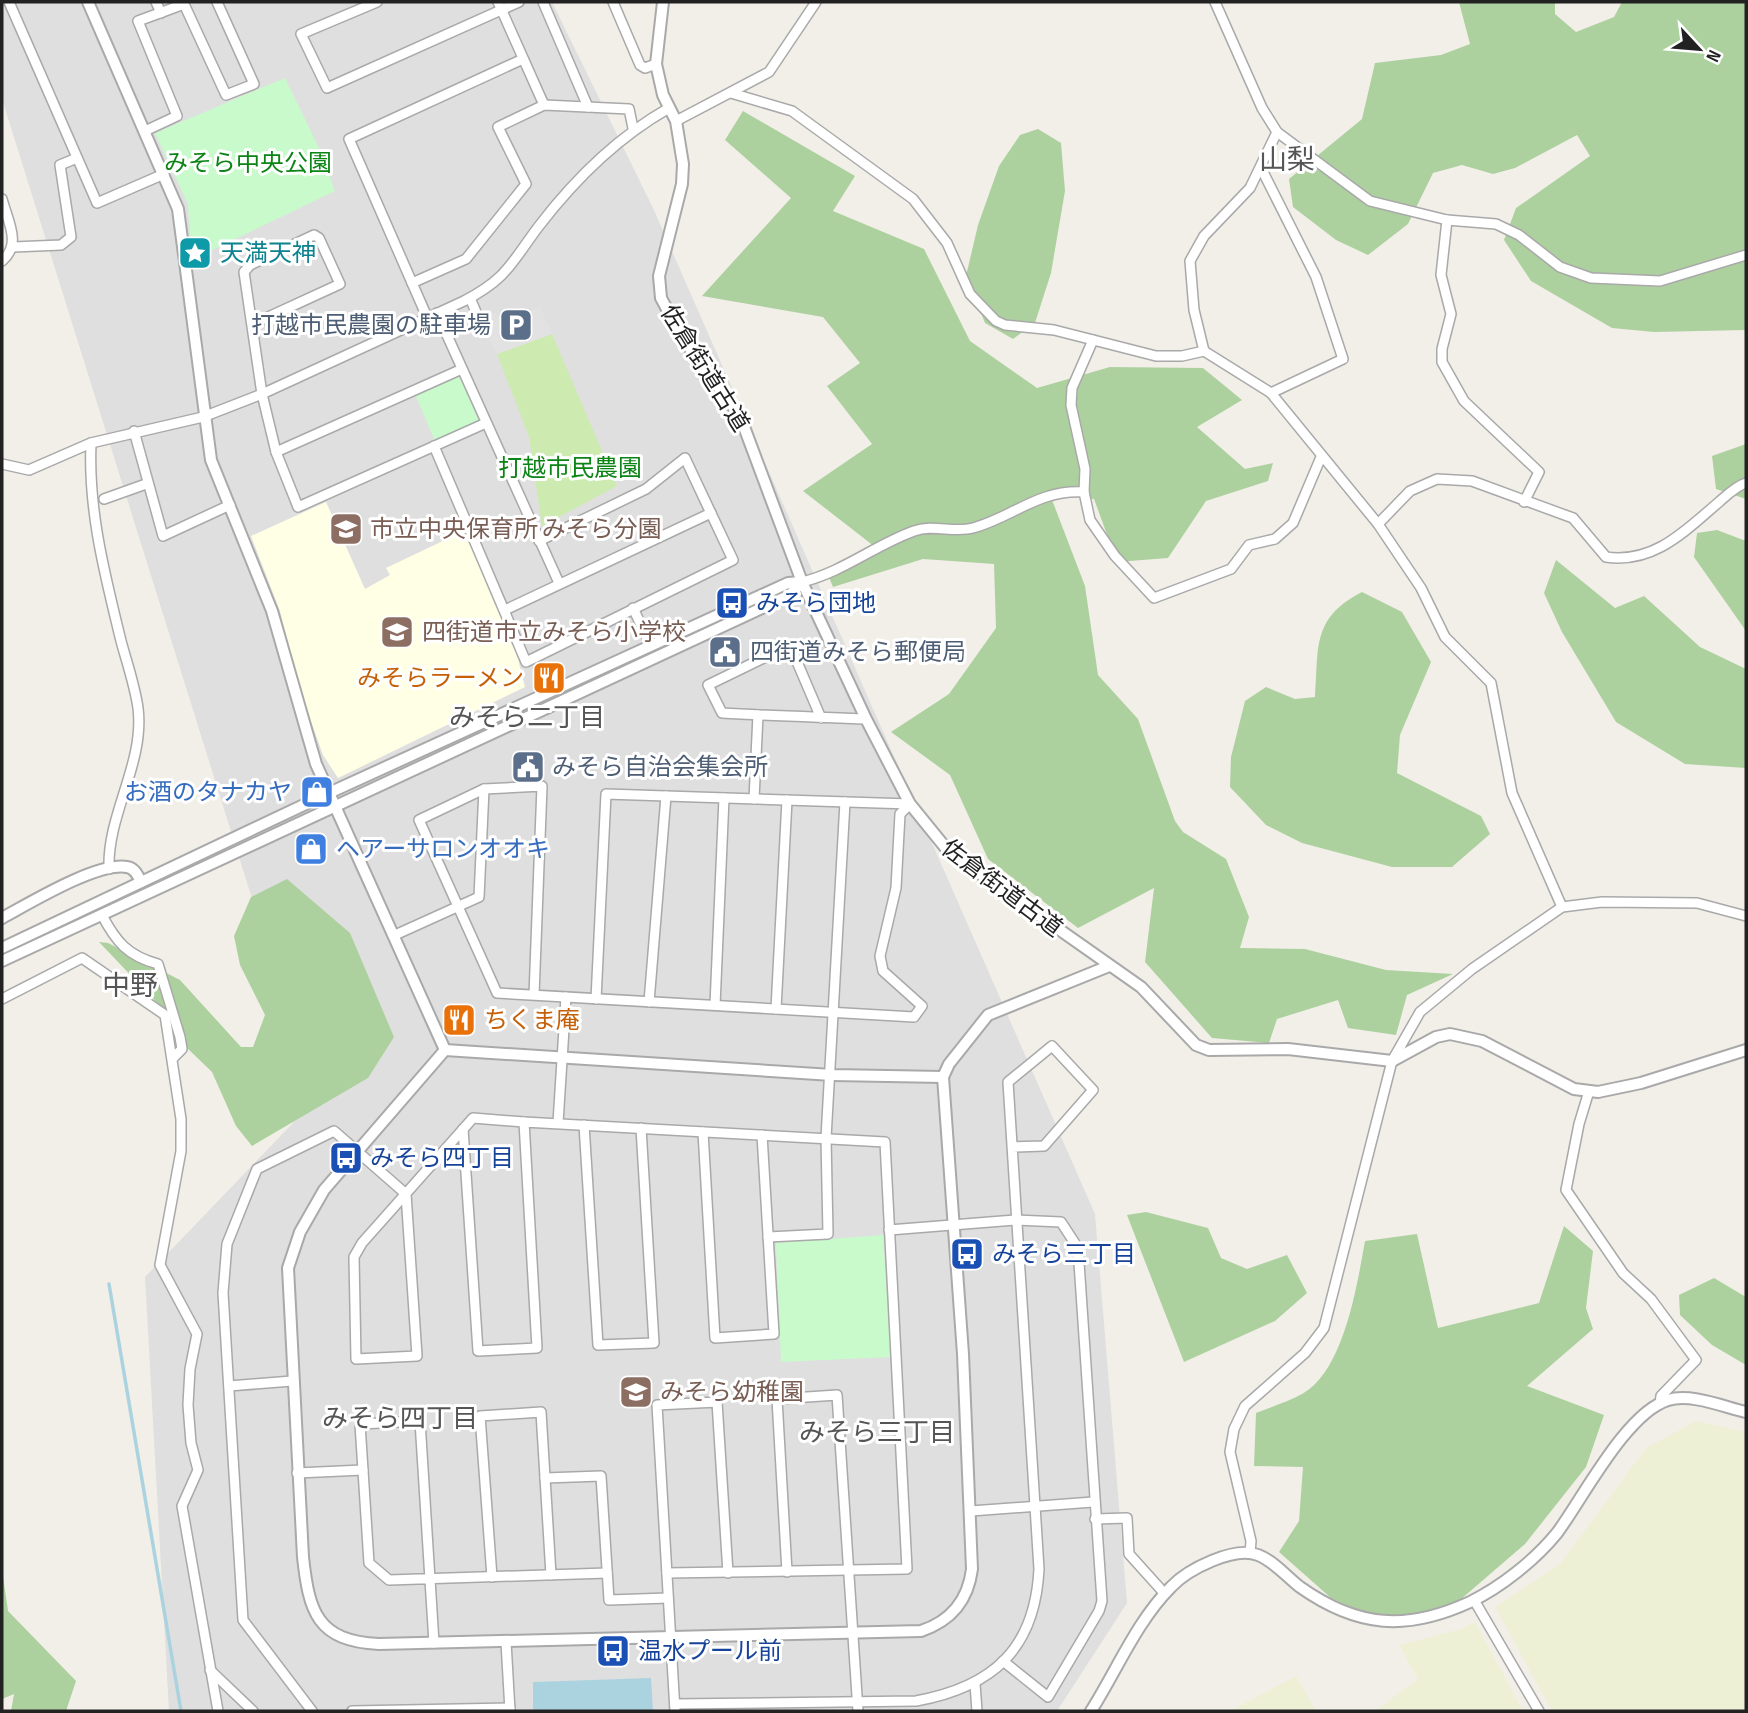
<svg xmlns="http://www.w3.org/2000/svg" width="1748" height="1713" viewBox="0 0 1748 1713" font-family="'Sofia Sans Condensed','Noto Sans JP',sans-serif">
<rect width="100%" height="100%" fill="#f2efe9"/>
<polygon fill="#e0dfdf" points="2,2 552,2 653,208 1095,1214 1127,1603 1057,1711 169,1711 145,1277 315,1100 2,99"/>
<polygon fill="#ffffe5" points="326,502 365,589 390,575 386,568 464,531 515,647 525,687 338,778 323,755 300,690 280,611 251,536"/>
<g fill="#eef0d5">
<polygon points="1696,1421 1746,1432 1746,1711 1552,1711 1495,1607 1560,1564 1646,1448"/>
<polygon points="1475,1622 1523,1711 1375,1711 1418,1679 1399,1645 1461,1629"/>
<polygon points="1296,1676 1316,1711 1230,1711"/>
</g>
<polygon fill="#cdebb0" points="552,334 617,486 542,526 529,437 497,354"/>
<g fill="#add19e">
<polygon points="1459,2 1555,2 1555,14 1576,32 1614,17 1622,2 1746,2 1746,330 1654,332 1612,328 1531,281 1504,240 1516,208 1590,156 1577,135 1515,168 1493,174 1462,165 1433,173 1408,224 1368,255 1336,240 1293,207 1289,179 1362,119 1375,63 1441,55 1470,44"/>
<polygon points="743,111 855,176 833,211 924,249 970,341 1037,388 1110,367 1203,368 1242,400 1197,427 1245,469 1273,463 1268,481 1206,501 1168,558 1117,562 1094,499 1049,492 1085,586 1098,675 1138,719 1175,821 1183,832 1226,859 1249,917 1240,948 1305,949 1386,970 1453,974 1407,995 1396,1035 1348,1028 1338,1000 1277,1019 1269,1043 1212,1038 1145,962 1154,888 1078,928 988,859 950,775 891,732 949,694 996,628 994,564 923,559 833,587 828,575 879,550 803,491 872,444 827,386 860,363 823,317 702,296 791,198 725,140"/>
<polygon points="1038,129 1061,143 1065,191 1051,273 1035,323 1013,339 985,323 966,276 978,225 999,166 1020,135"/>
<polygon points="1746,444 1746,499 1716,489 1712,456"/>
<polygon points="1717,530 1746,541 1746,631 1694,557 1697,533"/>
<polygon points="1556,560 1615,608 1644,596 1700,647 1746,669 1746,768 1685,764 1616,722 1562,632 1544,593"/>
<path d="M1362,592L1402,612L1431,662L1400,735L1397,773L1481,816L1490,834L1452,867H1392L1302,843L1266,825L1230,787L1231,757L1245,701L1266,687L1295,699L1315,697C1319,648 1311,618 1362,592Z"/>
<polygon points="287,879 350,933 394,1037 368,1078 252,1146 236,1126 212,1072 185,1046 172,1013 159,1005 99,942 108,943 180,980 241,1047 253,1047 265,1015 240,965 234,936 251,897"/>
<polygon points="1146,1212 1208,1228 1221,1258 1247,1269 1287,1255 1307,1293 1275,1321 1184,1362 1127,1215"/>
<path d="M1564,1226L1593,1251L1586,1308L1593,1329L1527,1386L1604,1415L1586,1467L1525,1544L1453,1606L1420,1616L1386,1617L1367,1614L1331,1598L1279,1552L1299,1521L1303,1467L1254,1466L1256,1413C1271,1407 1287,1402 1302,1394C1344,1371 1357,1285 1365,1241L1417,1234L1438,1328L1539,1303Z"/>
<polygon points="1714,1278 1746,1297 1746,1365 1712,1345 1680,1315 1679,1295"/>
<polygon points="2,1569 8,1611 76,1681 66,1711 11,1711 14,1694 2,1699"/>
</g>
<g fill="#c8facc">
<polygon points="285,78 320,150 335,191 204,254 201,244 191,246 188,204 155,133"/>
<polygon points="459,375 479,421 435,441 415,394"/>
<polygon points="883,1235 891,1357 781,1362 776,1243"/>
</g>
<polygon fill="#e2e2e2" points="540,307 552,334 497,354 476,312 514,316"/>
<polygon fill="#aad3df" points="651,1678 653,1711 533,1711 533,1682"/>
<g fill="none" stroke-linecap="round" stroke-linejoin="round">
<polyline stroke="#aad3df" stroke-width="3.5" points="109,1284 181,1711"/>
<defs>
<g id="minor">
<polyline points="9,2 97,203 164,174"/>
<polyline points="156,2 161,13"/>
<polyline points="377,2 301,34 327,88 519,2"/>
<polyline points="498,2 544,105"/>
<polyline points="543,2 588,107"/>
<polyline points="613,2 640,65 645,68 656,64"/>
<polyline points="1215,2 1262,108 1277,132 1370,201 1447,220 1496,224 1519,235 1560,267 1591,278 1660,281 1746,255"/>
<polyline points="731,93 792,111 913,199 947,243 970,294 996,321 1005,325 1054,330 1156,356 1182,356 1204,351"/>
<polyline points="676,121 769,72 816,2"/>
<polyline points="145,131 177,116 138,21 184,4 226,95 254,84 217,2"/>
<polyline points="1277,132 1250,188 1204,236 1190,261 1194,310 1204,351 1271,393 1378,524 1421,588 1445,637 1491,683 1512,793 1562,907"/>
<polyline points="1261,168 1316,277 1343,359 1271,393"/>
<path d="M2,199C8,222 22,244 2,261"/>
<polyline points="1447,220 1441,275 1451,314 1442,349 1442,362 1464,401 1539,472 1524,502"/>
<polyline points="13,247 61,245 71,237 60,165 77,158"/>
<polyline points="412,283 466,259 526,184 498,127 544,105 629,109 633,128"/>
<polyline points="470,298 476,312"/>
<polyline points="437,313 559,583"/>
<polyline points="427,317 349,139 523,59"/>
<path d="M253,324L340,284L319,238L314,235L250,265L244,272L262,394L464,301C508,278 511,263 539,226C575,179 618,137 669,108"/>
<polyline points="1093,340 1072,388 1071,405 1085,469 1084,492 1090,520 1115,556 1154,598 1231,569 1249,545 1275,539 1293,523 1321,457"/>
<polyline points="134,431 163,536 230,505"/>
<path d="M91,443C88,511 105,575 121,641C127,663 135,686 138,708C145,763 107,814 109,869"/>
<polyline points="434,446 526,662 733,560 685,458 646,489 539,541"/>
<polyline points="276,452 462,369"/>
<polyline points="2,464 29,470 91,443 203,417 262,394 276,452 298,507 486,423"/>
<polyline points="104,499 146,484"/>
<path d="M1378,524L1410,491L1437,479L1472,481L1573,518L1606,557C1654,564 1685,531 1719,502C1727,495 1736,486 1746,483"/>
<path d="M802,582C843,572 875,545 914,531C932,524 954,533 973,528C1013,517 1039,489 1084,492"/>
<polyline points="633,608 651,646"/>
<polyline points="505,610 711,513"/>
<path d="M821,718L792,650L782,649L708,685L722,713C770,716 818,717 866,719"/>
<polyline points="754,799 758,715"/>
<path d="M102,915C116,942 128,956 158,964L180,1037L182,1049L173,1058"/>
<polyline points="395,935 479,897 484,789"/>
<polyline points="534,995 542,786 484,789 419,820 497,993 914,1017 922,1006 883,971 880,956 896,888 900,814 910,804"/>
<polyline points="2,999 82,958 165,1015 181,1119 181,1151 160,1265 197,1334 190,1369 188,1405 191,1443 198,1470 182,1506 218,1711"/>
<polyline points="596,999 606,794 910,804"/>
<polyline points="649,1002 666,796"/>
<polyline points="715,1005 724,798"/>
<polyline points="776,1009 787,800"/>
<polyline points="1589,1091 1579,1124 1566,1190 1623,1273 1651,1299 1696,1360 1661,1396 1660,1404"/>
<polyline points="558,1123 566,997"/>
<polyline points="584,1125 598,1345 654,1343 641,1128"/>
<polyline points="463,1129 478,1351 537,1348 524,1122 885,1142 907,1569 667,1573"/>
<polyline points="703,1132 715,1338 774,1334 762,1135"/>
<polyline points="889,1230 1015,1220 1061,1222 1078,1248 1102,1601 1099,1611 1048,1697 1003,1661"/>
<polyline points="768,1237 828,1234 826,1138 845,802"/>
<polyline points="229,1386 292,1381"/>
<polyline points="297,1473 363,1470"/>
<polyline points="545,1478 601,1476 609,1600 668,1598"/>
<polyline points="971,1511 1093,1502"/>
<polyline points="1095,1519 1127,1518 1129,1554 1165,1594"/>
<polyline points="1250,1553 1251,1541 1230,1452 1234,1429 1245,1406 1305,1353 1324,1328 1392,1061 1420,1012 1472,969 1562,907 1602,902 1697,903 1746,916"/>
<polyline points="787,1572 777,1399 837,1395 858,1711"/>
<polyline points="492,1577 480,1416 541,1412 551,1575"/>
<polyline points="1474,1600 1539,1711"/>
<polyline points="506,1642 510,1711"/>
<path d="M434,1643L420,1421L360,1424L369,1563L389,1580C462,1578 535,1576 607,1573"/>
<polyline points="210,1670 253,1711"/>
<polyline points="975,1684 977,1711"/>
<path d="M675,1704L916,1701C993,1687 1035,1649 1039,1569L1008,1082L1052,1046L1093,1090L1044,1146L1012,1147"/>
<polyline points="312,1711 243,1620 223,1293 227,1244 257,1169 334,1131 406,1194 417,1356 356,1359 354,1257 362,1243 473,1118 524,1122"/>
<polyline points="352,1711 510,1708"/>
<polyline points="675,1711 657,1405 717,1402 728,1573"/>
</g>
<g id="tertiary">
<polyline points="88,2 178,209 211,460 272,611 316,764 445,1050"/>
<polyline points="663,2 656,64 663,95 676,121 683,164 682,184 659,276 661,298 683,339 740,416 802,582 866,719 910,804 949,852 1141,987 1196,1045 1209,1050 1288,1049 1392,1061 1436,1037 1450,1034 1482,1041 1574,1089 1598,1092 1641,1083 1746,1050"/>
<path d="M2,918C30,903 97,862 127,867C135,868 138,876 141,882"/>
<polyline points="2,948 329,793 788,583 802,582"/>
<polyline points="2,961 790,595 802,582"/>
<path d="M445,1050L324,1190L300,1232L288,1268L303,1557C309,1612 317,1641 379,1644L921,1631C951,1621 968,1601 972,1569L963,1354L943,1077L949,1064L988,1015L1109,966"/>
<polyline points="445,1050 832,1075 943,1077"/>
<path d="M1091,1711C1117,1670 1137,1621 1171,1587C1188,1569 1234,1546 1258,1555C1274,1561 1287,1577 1300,1587C1358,1628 1407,1631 1470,1602C1501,1587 1535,1560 1557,1533C1583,1498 1626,1413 1668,1400C1691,1393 1724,1407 1746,1412"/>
</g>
</defs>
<use href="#minor" stroke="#a9a9a9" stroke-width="12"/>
<use href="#tertiary" stroke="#a9a9a9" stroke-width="14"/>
<use href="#minor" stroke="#fff" stroke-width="9"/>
<use href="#tertiary" stroke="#fff" stroke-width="10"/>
</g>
<defs>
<symbol id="sight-square" viewBox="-11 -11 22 22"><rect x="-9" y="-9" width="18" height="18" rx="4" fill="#0f9aa8" stroke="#fff"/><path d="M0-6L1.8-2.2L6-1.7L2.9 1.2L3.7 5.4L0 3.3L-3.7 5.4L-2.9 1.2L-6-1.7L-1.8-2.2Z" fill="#fff"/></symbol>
<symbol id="parking-square" viewBox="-11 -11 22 22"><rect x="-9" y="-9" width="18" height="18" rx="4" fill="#5c6f8a" stroke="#fff"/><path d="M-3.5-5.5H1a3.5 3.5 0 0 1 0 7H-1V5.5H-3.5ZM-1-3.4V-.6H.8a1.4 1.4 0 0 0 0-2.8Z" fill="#fff"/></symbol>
<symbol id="school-square" viewBox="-11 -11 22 22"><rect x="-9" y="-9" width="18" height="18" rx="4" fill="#8d6e63" stroke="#fff"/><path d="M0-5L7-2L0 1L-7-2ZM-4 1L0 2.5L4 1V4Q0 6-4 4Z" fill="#fff"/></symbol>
<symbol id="bus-square" viewBox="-11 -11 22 22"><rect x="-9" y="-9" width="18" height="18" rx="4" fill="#1a4fb4" stroke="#fff"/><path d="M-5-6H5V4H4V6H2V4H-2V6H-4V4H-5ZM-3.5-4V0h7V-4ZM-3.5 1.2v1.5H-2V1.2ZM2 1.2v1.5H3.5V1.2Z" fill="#fff"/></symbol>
<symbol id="civic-square" viewBox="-11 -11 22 22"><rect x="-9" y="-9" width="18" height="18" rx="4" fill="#5c6f8a" stroke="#fff"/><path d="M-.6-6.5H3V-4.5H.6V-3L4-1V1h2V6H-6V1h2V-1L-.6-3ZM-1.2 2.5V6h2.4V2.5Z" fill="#fff"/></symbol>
<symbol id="restaurant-square" viewBox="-11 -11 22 22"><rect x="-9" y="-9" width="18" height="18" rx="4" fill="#e8710a" stroke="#fff"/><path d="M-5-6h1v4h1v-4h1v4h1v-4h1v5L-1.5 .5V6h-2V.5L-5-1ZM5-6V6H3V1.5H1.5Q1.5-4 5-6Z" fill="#fff"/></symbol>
<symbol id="shop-square" viewBox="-11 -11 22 22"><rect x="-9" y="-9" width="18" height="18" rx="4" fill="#3f7fe0" stroke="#fff"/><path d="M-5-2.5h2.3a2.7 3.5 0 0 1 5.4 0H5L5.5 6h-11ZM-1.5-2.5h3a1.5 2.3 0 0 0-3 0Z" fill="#fff"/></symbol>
</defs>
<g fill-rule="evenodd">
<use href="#sight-square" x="176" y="234" width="38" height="38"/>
<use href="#parking-square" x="497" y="306" width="38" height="38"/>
<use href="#school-square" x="327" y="510" width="38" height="38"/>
<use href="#bus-square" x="713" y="584" width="38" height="38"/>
<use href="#school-square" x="378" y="613" width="38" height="38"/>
<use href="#civic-square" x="706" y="633" width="38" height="38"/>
<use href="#restaurant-square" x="530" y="659" width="38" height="38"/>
<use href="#civic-square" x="509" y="748" width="38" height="38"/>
<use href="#shop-square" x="298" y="773" width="38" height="38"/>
<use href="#shop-square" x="292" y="830" width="38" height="38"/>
<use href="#restaurant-square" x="440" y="1001" width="38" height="38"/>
<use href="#bus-square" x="327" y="1139" width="38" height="38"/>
<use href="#bus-square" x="948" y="1235" width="38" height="38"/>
<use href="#school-square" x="617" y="1373" width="38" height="38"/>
<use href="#bus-square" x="594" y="1632" width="38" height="38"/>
</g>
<g text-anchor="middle" stroke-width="6" stroke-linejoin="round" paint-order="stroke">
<g font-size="24" fill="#0c8416" stroke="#fff">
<text x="248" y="171">みそら中央公園</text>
<text x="570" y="476">打越市民農園</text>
</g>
<g font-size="24" fill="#0d838f" stroke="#fff" text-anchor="start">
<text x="220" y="261">天満天神</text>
</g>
<g font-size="24" fill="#4e5e75" stroke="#fff" text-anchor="start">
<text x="491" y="333" text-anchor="end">打越市民農園の駐車場</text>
<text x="750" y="660">四街道みそら郵便局</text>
<text x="552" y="775">みそら自治会集会所</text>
</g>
<g font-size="24" fill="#222" stroke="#fff">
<text transform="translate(705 368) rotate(58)" y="8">佐倉街道古道</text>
<text transform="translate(1002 888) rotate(37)" y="8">佐倉街道古道</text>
</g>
<g font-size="24" fill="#785e54" stroke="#fff" text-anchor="start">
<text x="370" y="537">市立中央保育所 みそら分園</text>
<text x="422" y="640">四街道市立みそら小学校</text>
<text x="660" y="1400">みそら幼稚園</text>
</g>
<g font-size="24" fill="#164399" stroke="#fff" text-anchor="start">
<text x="756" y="611">みそら団地</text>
<text x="370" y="1166">みそら四丁目</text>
<text x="992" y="1262">みそら三丁目</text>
<text x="638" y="1659">温水プール前</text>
</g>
<g font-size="24" fill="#c56008" stroke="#fff" text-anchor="end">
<text x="524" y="686">みそらラーメン</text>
<text x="484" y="1028" text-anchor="start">ちくま庵</text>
</g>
<g font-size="24" fill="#366cbe" stroke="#fff" text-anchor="end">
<text x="292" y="800">お酒のタナカヤ</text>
<text x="336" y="857" text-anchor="start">ヘアーサロンオオキ</text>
</g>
<g font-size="26" fill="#555" stroke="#fff">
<text x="527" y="726">みそら二丁目</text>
<text x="400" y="1427">みそら四丁目</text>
<text x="877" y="1441">みそら三丁目</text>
</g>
<g font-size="28" fill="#555" stroke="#fff">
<text x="1287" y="169">山梨</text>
<text x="130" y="995">中野</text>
</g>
</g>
<rect width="1748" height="1713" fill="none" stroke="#222222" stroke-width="7"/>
<g transform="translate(1699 49) rotate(116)" stroke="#ffffff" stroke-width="5" paint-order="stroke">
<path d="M0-5L12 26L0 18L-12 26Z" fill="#222222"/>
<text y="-10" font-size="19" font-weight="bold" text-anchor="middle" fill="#222222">N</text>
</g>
</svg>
